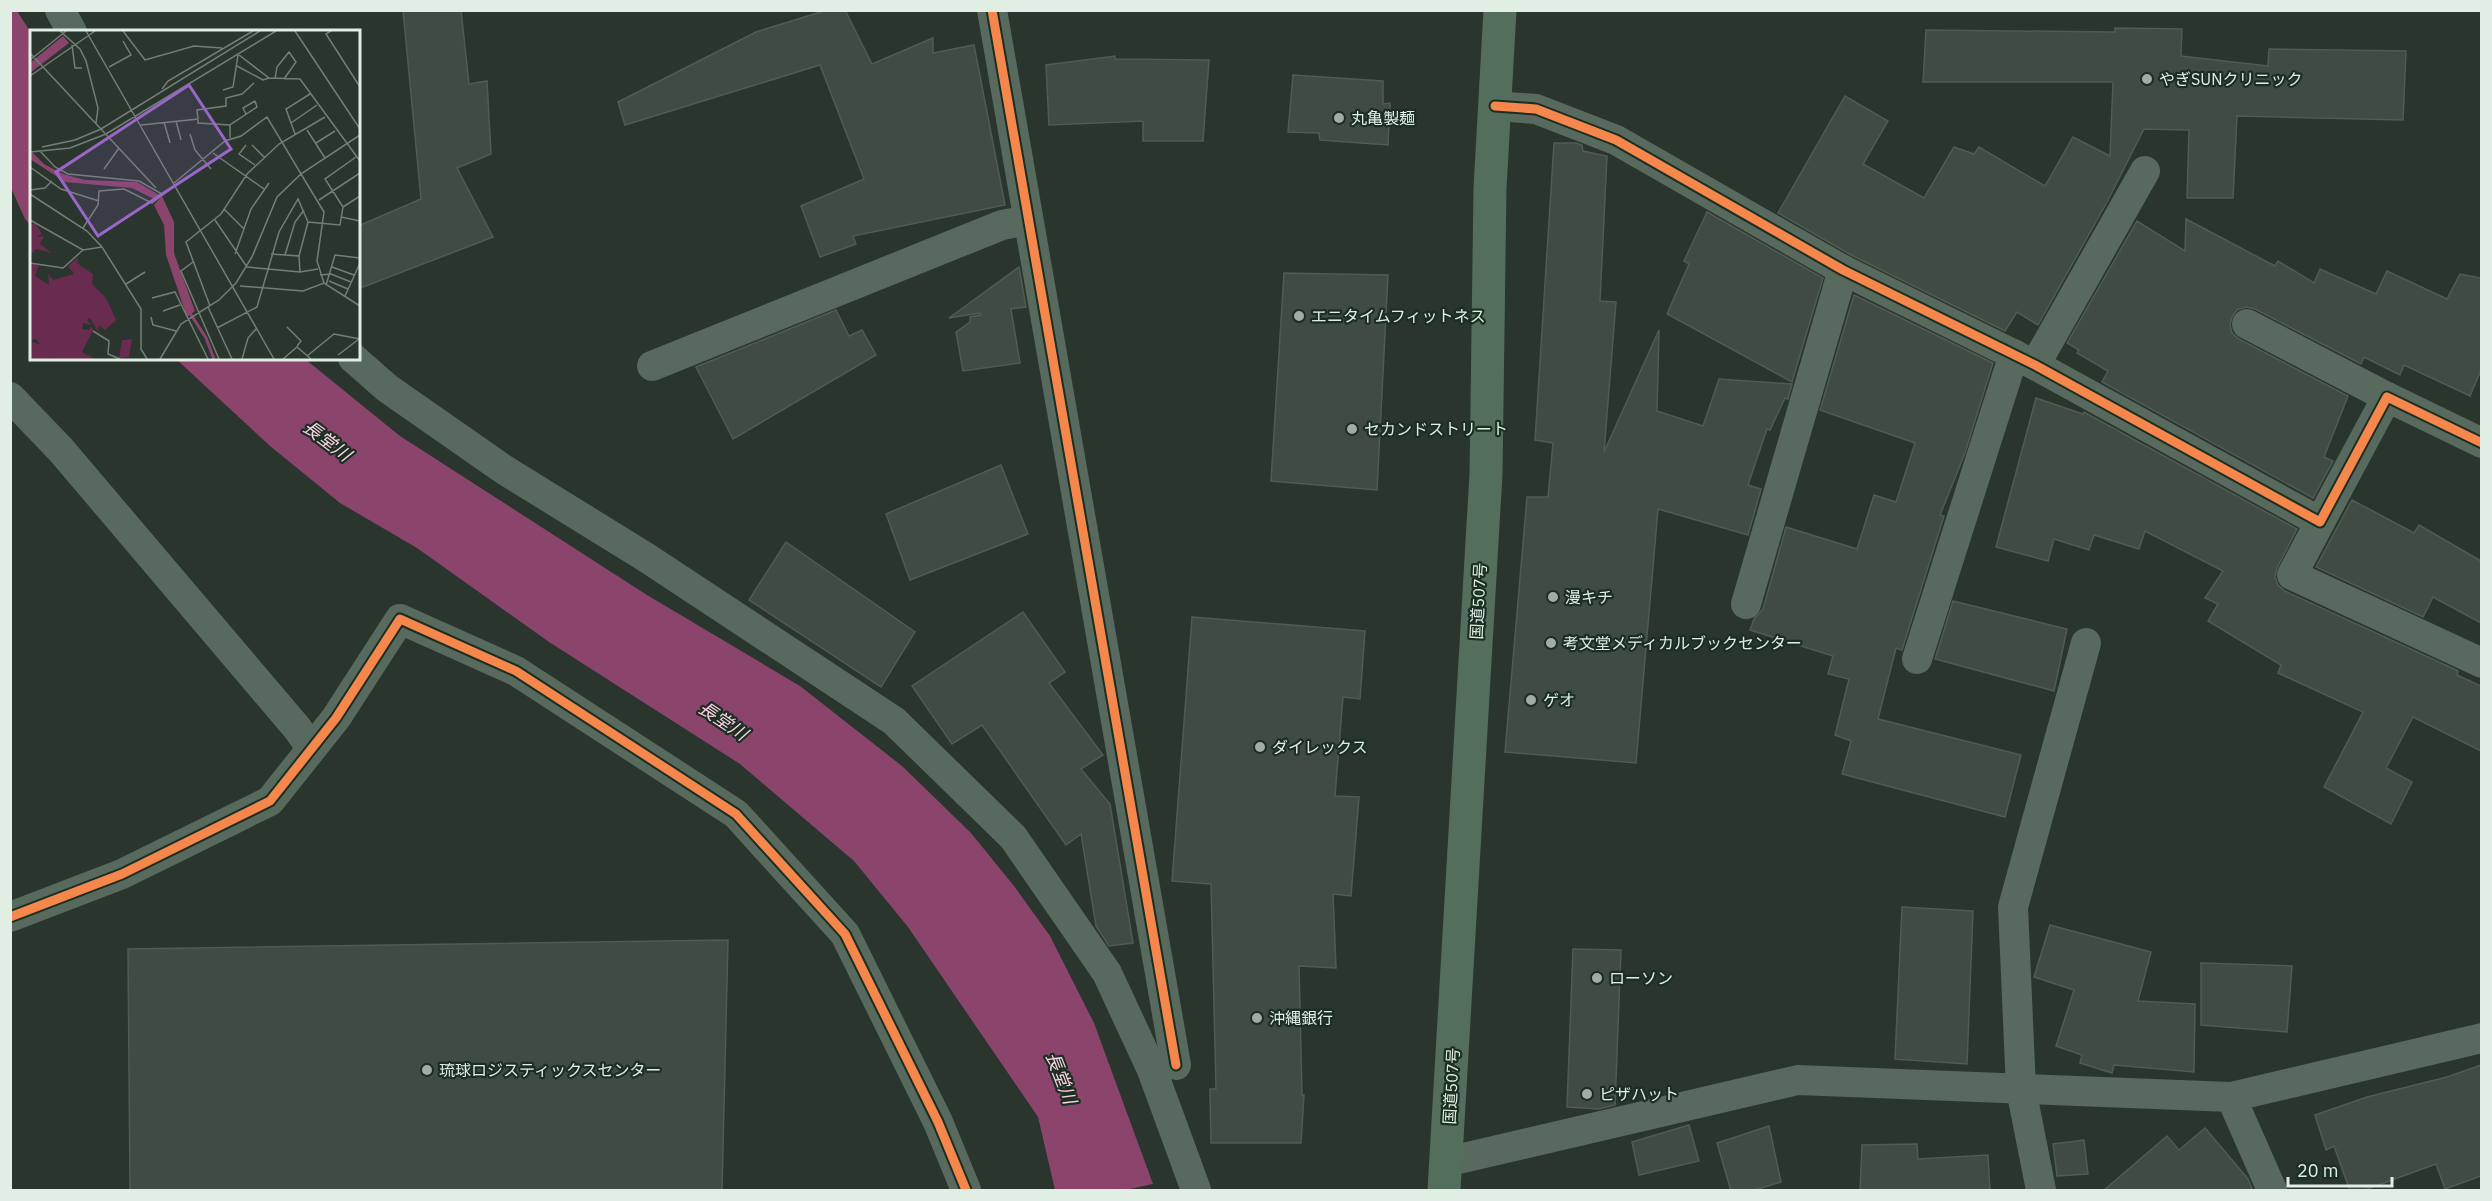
<svg xmlns="http://www.w3.org/2000/svg" width="2492" height="1201" viewBox="0 0 2492 1201" font-family="'IBM Plex Sans','Noto Sans JP',sans-serif">
<rect width="100%" height="100%" fill="#29352d"/>
<g fill="#8b446c">
<polygon points="10,11 17,11 31,33 31,226 25,219 11,188"/>
<polygon points="176,359 305,359 400,436 647,595 800,686 902,766 971,833 1014,886 1050,936 1094,1023 1153,1184 1125,1190 1055,1190 1038,1117 908,927 854,861 740,764 549,642 417,548 340,503 270,446"/>
</g>
<g fill="#404b43" stroke="#515b54" stroke-width="1.5">
<polygon points="403,10 461,10 469,84 487,81 491,154 457,168 493,237 358,289 358,226 421,199"/>
<polygon points="827,10 845,10 872,64 933,38 933,53 974,45 1005,205 853,236 856,244 820,257 801,206 864,179 820,65 625,125 618,102 756,32"/>
<polygon points="2115,28 2182,29 2181,56 2268,66 2269,49 2406,51 2403,120 2237,116 2233,198 2187,198 2189,130 2144,129 2107,202 2038,325 2017,312 2005,331 1851,255 1778,213 1845,96 1888,121 1863,164 1924,198 1954,147 1974,154 1979,147 2045,186 2073,137 2110,156 2113,82 1923,82 1926,30 2115,32"/>
<polygon points="1115,56 1115,59 1209,60 1203,141 1143,141 1143,121 1049,125 1046,65"/>
<polygon points="1293,75 1383,81 1383,104 1390,103 1388,145 1320,140 1319,133 1288,132"/>
<polygon points="1554,143 1576,143 1582,145 1583,151 1607,156 1600,301 1616,302 1604,452 1659,330 1657,411 1703,426 1719,379 1792,384 1788,399 1785,398 1770,430 1767,429 1748,485 1761,489 1748,535 1658,509 1636,763 1505,752 1527,497 1548,497 1553,443 1535,440"/>
<polygon points="1707,212 1823,278 1792,382 1667,314 1689,264 1684,261"/>
<polygon points="2186,219 2275,266 2278,261 2314,283 2320,269 2376,294 2387,271 2447,299 2460,274 2481,278 2481,370 2470,396 2404,365 2400,375 2364,357 2361,364 2255,309 2246,307 2237,310 2232,317 2230,325 2232,333 2239,339 2348,396 2324,457 2333,461 2313,498 2102,382 2108,371 2077,353 2079,350 2067,343 2137,221 2185,251"/>
<polygon points="1019,267 1026,307 1011,309 1020,363 963,371 956,332 970,322 970,317 981,315 980,313 949,318"/>
<polygon points="1284,273 1388,275 1377,490 1271,481"/>
<polygon points="1854,295 1993,363 1965,453 1940,515 1944,516 1902,650 1896,648 1878,719 2021,755 2005,817 1842,774 1851,741 1835,735 1849,679 1828,674 1833,656 1750,630 1754,619 1763,609 1786,527 1857,549 1874,495 1896,502 1915,443 1820,410"/>
<polygon points="836,310 849,336 862,330 876,355 733,439 696,367"/>
<polygon points="2036,398 2083,414 2084,412 2297,529 2277,568 2275,577 2278,585 2285,591 2452,668 2458,671 2457,675 2481,686 2481,751 2413,717 2386,768 2412,782 2391,824 2324,787 2363,712 2278,673 2281,665 2208,621 2218,604 2205,598 2223,571 2145,531 2139,549 2094,535 2089,550 2054,539 2048,561 1996,547"/>
<polygon points="1001,465 1028,534 910,580 886,514"/>
<polygon points="2352,500 2414,533 2419,525 2481,561 2481,623 2433,597 2423,617 2316,567"/>
<polygon points="786,542 915,632 881,687 749,600"/>
<polygon points="1953,601 2067,629 2054,691 1935,659"/>
<polygon points="1023,612 1065,672 1049,683 1103,755 1081,769 1110,804 1133,943 1109,946 1096,926 1081,834 1066,845 982,725 952,744 912,686"/>
<polygon points="1192,617 1365,631 1360,699 1343,697 1335,796 1359,797 1351,896 1333,894 1336,968 1299,966 1302,1095 1304,1095 1301,1143 1211,1143 1210,1089 1216,1089 1211,884 1172,881"/>
<polygon points="1902,907 1973,911 1967,1064 1895,1059"/>
<polygon points="2050,925 2151,952 2138,1001 2195,1004 2194,1072 2114,1065 2112,1073 2080,1063 2082,1055 2056,1046 2074,990 2034,977"/>
<polygon points="728,940 722,1191 130,1191 128,949"/>
<polygon points="1573,949 1621,950 1615,1105 1599,1109 1567,1107"/>
<polygon points="2201,963 2292,966 2287,1032 2201,1025"/>
<polygon points="2481,1065 2481,1176 2445,1189 2436,1164 2362,1191 2350,1191 2334,1146 2326,1150 2315,1115 2367,1097 2447,1077"/>
<polygon points="1689,1125 1699,1161 1639,1175 1632,1142"/>
<polygon points="1769,1126 1781,1182 1751,1191 1731,1191 1717,1143"/>
<polygon points="2205,1128 2248,1179 2253,1191 2103,1191 2167,1136 2179,1150"/>
<polygon points="2084,1140 2088,1174 2057,1176 2053,1144"/>
<polygon points="1917,1144 1918,1159 1988,1155 1990,1191 1860,1191 1862,1145"/>
</g>
<g fill="none" stroke-linecap="round" stroke-linejoin="round">
<g stroke="#58695e" stroke-width="30">
<polyline points="60,10 72,32"/>
<polyline points="992,10 1176,1065"/>
<polyline points="1495,106 1536,109 1616,140 1843,270 2035,365 2320,522 2387,397 2482,443"/>
<polyline points="2247,324 2387,397"/>
<polyline points="353,358 387,388 503,469 647,558 894,721 1013,837 1107,973 1152,1070 1196,1190"/>
<polyline points="2035,365 2145,171"/>
<polyline points="652,366 1002,225 1028,220"/>
<polyline points="10,397 61,450 297,728 311,748"/>
<polyline points="2320,522 2292,575 2482,663"/>
<polyline points="1746,604 1843,270"/>
<polyline points="1917,659 2014,354"/>
<polyline points="10,917 122,874 270,801 336,718 400,619 516,671 736,814 845,934 938,1122 966,1190"/>
<polyline points="2231,1097 2272,1190"/>
<polyline points="1446,1162 1798,1080 2231,1097 2482,1038"/>
<polyline points="2041,1190 2021,1089 2013,907 2086,643"/>
</g>
<polyline stroke="#546e5d" stroke-width="33" points="1444,1190 1486,474 1490,188 1500,10"/>
<defs>
<g id="cycleway">
<polyline points="992,10 1176,1065"/>
<polyline points="1495,106 1536,109 1616,140 1843,270 2035,365 2320,522 2387,397 2482,443"/>
<polyline points="10,917 122,874 270,801 336,718 400,619 516,671 736,814 845,934 938,1122 966,1190"/>
</g>
</defs>
<use href="#cycleway" stroke="#1a2f21" stroke-width="13"/>
<use href="#cycleway" stroke="#f5874c" stroke-width="9"/>
</g>
<g fill="#a1ada4" stroke="#1a2f21" stroke-width="2">
<circle cx="2147" cy="79" r="6"/>
<circle cx="1339" cy="118" r="6"/>
<circle cx="1299" cy="316" r="6"/>
<circle cx="1352" cy="429" r="6"/>
<circle cx="1553" cy="597" r="6"/>
<circle cx="1551" cy="643" r="6"/>
<circle cx="1531" cy="700" r="6"/>
<circle cx="1260" cy="747" r="6"/>
<circle cx="1597" cy="978" r="6"/>
<circle cx="1257" cy="1018" r="6"/>
<circle cx="427" cy="1070" r="6"/>
<circle cx="1587" cy="1094" r="6"/>
</g>
<g text-anchor="middle" stroke-width="4.5" stroke-linejoin="round" paint-order="stroke">
<g font-size="16" fill="#e1eee4" stroke="#1a2f21" text-anchor="start">
<text x="2159" y="85">やぎSUNクリニック</text>
<text x="1351" y="124">丸亀製麺</text>
<text x="1311" y="322">エニタイムフィットネス</text>
<text x="1364" y="435">セカンドストリート</text>
<text x="1565" y="603">漫キチ</text>
<text x="1563" y="649">考文堂メディカルブックセンター</text>
<text x="1543" y="706">ゲオ</text>
<text x="1272" y="753">ダイレックス</text>
<text x="1609" y="984">ローソン</text>
<text x="1269" y="1024">沖縄銀行</text>
<text x="439" y="1076">琉球ロジスティックスセンター</text>
<text x="1599" y="1100">ピザハット</text>
</g>
<g font-size="16" fill="#e1eee4" stroke="#1a2f21">
<text transform="translate(1478 601) rotate(-87)" y="6">国道507号</text>
<text transform="translate(1451 1086) rotate(-87)" y="6">国道507号</text>
</g>
<g font-size="18" font-style="italic" fill="#fed0e6" stroke="#1a2f21">
<text transform="translate(327 441) rotate(37)" y="6">長堂川</text>
<text transform="translate(723 721) rotate(34)" y="6">長堂川</text>
<text transform="translate(1061 1078) rotate(69)" y="6">長堂川</text>
</g>
</g>
<g transform="translate(30 30)">
<rect width="330" height="330" fill="#29352d"/>
<path d="M5,193L12,204L6,207L14,206L10,214L22,223L6,219L0,225V195ZM49,227L47,233L63,244L62,254L76,268L86,290L75,300L69,295L68,302L60,288L57,290L61,295L53,293L52,299L59,300L61,296L63,300L52,322L65,329H26L18,326L6,309L0,311V233L9,235L5,246L19,255L18,243L23,250L44,244L38,236ZM102,309L99,327L89,328L92,310Z" fill="#692b4f"/>
<path d="M0,311L12,315L23,329H0Z" fill="#692b4f"/>
<path d="M33,6L39,13L0,43V33ZM0,120L14,134L33,144L55,150L107,152L129,165L124,169L102,158L35,152L0,129ZM132,166L144,192V223L165,281L157,287L136,225L134,195L124,175Z" fill="#8b446c"/>
<path fill="none" stroke="#8b446c" stroke-width="3" d="M158,280L176,308L184,329"/>
<path fill="none" stroke="#737f76" stroke-width="1.5" d="M30,1L50,19L56,31L68,78L66,93M56,1L244,329M93,1L115,30L164,16L192,18M265,1L330,99M301,1L296,4L330,57M42,15L45,38H52M0,23L126,158M209,25L239,48L270,49L330,131M0,30L36,1M207,36L233,50L239,48M79,37L101,25L93,11M0,46L65,1M245,49L247,37L259,22L266,32L254,49M132,59L138,51L223,1M193,60L203,57L208,25M216,84L213,78L225,71M168,89V93L200,95M146,91L151,110M134,92L140,113M261,93L287,75M111,95L168,89L167,80L196,76V68L212,64L224,53M277,100L295,128M160,104L165,120L181,139M265,104L256,79L280,64M200,108V95L227,77L225,71M286,113L305,101M216,115L209,124L225,135M222,115L235,128M12,117L45,110L71,99L230,1M10,121L25,137L38,144L109,151L132,164M0,122L40,118L76,104L246,1M183,123L234,159M0,137L31,159L69,171M74,139L89,118M144,153L195,111L211,106L237,87L271,144L330,105M0,160L15,158L22,151M0,164L57,201L72,217L111,279V319L117,329M289,170L330,143M313,177L330,166M194,179L214,199M311,187L330,191M0,190L53,220L72,217M185,190L217,237L270,242L288,239M53,198L68,175L69,161L94,159L122,173L143,157M205,224L221,179L239,153M241,224L269,226L270,242M255,225L265,192L274,180M269,226L278,192M163,232L151,241L189,329M0,233L33,238L53,220M302,237L324,245M290,245L301,244L321,252M299,251L318,259M96,254L115,242M296,255L305,225L330,228M210,256L273,261L294,253L330,276M315,266L330,233M122,268L145,262L178,329M180,276L156,212L191,184L217,144L249,114L295,87M178,277L202,329M133,281L150,275M121,287L123,295L146,301M257,297L271,311L267,316M187,298L227,277L249,202L268,169L278,192L310,195L313,177L295,149L326,127M63,301L79,311L78,324L90,329M308,325L329,309M277,326L304,304L330,309M130,329L151,294L189,270L206,253L222,227L247,167L271,144L294,182L287,231L294,253M212,329L218,308L226,299M253,329L267,317L281,329"/>
<path fill="#9a66ca" fill-opacity="0.15" stroke="#9a66ca" stroke-width="3" d="M159,55L201,119L68,206L26,142Z"/>
<rect width="330" height="330" fill="none" stroke="#e1eee4" stroke-width="3"/>
</g>
<rect width="2492" height="1201" fill="none" stroke="#e1eee4" stroke-width="24"/>
<path d="M2288 1177v9h104v-9" fill="none" stroke="#e1eee4" stroke-width="3"/>
<text x="2297" y="1177" font-size="18" fill="#e1eee4" stroke="#1a2f21" stroke-width="4.5" paint-order="stroke">20 m</text>
</svg>
